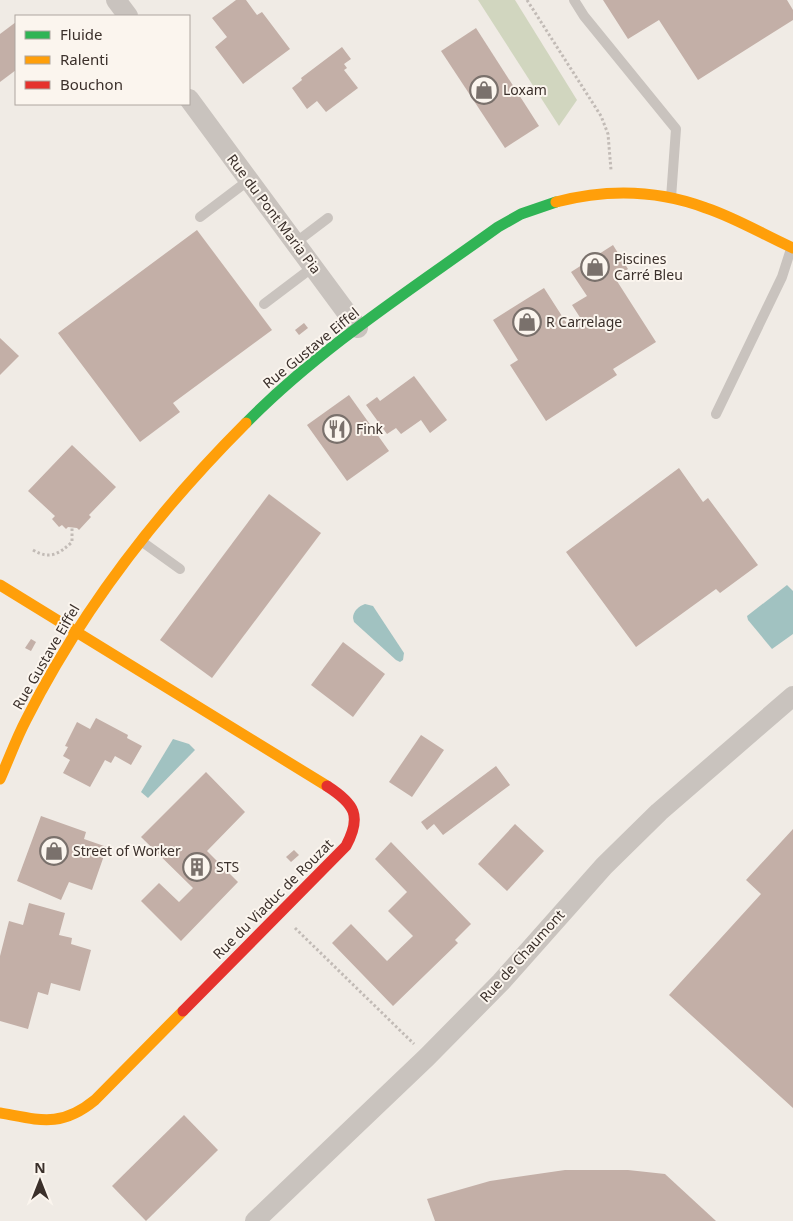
<svg xmlns="http://www.w3.org/2000/svg" width="793" height="1221" viewBox="0 0 793 1221" font-family="'Noto Sans',sans-serif">
<rect width="100%" height="100%" fill="#f0ebe5"/>
<polygon fill="#d1d6bf" points="478,0 515,0 577,100 559,126"/>
<g fill="#a1c2c1">
<polygon points="787,585 793,591 793,634 772,649 748,620 747,616"/>
<path d="M365,604L373,606L404,653L403,660L400,662L396,660L354,622L353,618C353,611 359,606 365,604Z"/>
<polygon points="173,739 189,744 195,750 148,798 141,792"/>
</g>
<g fill="#c3afa7">
<polygon points="236,0 246,0 257,15 262,12 290,49 243,84 215,47 227,37 212,18"/>
<polygon points="603,0 787,0 793,10 793,20 698,80 659,20 628,39"/>
<polygon points="16,22 16,70 0,82 0,34"/>
<polygon points="476,28 539,126 505,148 441,51"/>
<polygon points="342,47 351,59 344,64 347,68 344,70 358,88 326,112 317,101 307,109 292,88 302,80 301,78"/>
<polygon points="197,230 272,330 173,403 180,412 140,442 58,333"/>
<polygon points="613,245 628,269 615,278 656,342 613,369 617,375 546,421 510,365 518,360 493,320 544,288 569,327 581,319 572,305 587,296 571,272"/>
<polygon points="304,323 308,328 299,335 295,330"/>
<polygon points="0,338 19,356 0,375"/>
<polygon points="414,376 447,420 430,433 421,420 401,434 396,428 387,434 366,405 377,397 380,401"/>
<polygon points="349,395 389,451 347,481 307,425"/>
<polygon points="72,445 116,487 89,515 91,517 79,530 77,528 68,527 66,529 62,525 59,527 52,519 55,516 28,491"/>
<polygon points="679,468 703,502 708,498 758,565 720,593 716,589 636,647 566,552"/>
<polygon points="269,494 321,533 212,678 160,640"/>
<polygon points="31,639 36,642 31,651 25,648"/>
<polygon points="343,642 385,674 353,717 311,685"/>
<polygon points="96,718 128,735 127,738 142,746 131,765 115,756 111,763 105,760 90,787 63,773 70,760 63,756 68,747 65,746 77,722 90,729"/>
<polygon points="421,735 444,750 412,797 389,782"/>
<polygon points="496,766 510,785 443,835 434,824 427,830 421,822"/>
<polygon points="206,772 245,812 207,851 238,882 181,941 141,901 159,883 179,902 193,888 141,837"/>
<polygon points="41,816 86,832 84,839 107,847 92,890 69,882 61,900 17,881"/>
<polygon points="515,824 544,851 507,891 478,864"/>
<polygon points="793,829 793,1108 669,995 761,894 746,880"/>
<polygon points="391,842 471,924 455,940 458,943 393,1006 332,943 351,924 387,961 413,936 388,911 407,892 375,859"/>
<polygon points="294,850 299,855 291,862 286,857"/>
<polygon points="29,903 65,913 59,935 72,938 71,944 91,950 80,991 51,983 48,995 38,992 28,1029 0,1021 0,956 9,921 23,925"/>
<polygon points="184,1115 218,1150 146,1221 112,1186"/>
<polygon points="565,1170 628,1170 665,1174 716,1221 435,1221 427,1199 490,1181"/>
</g>
<g fill="none" stroke-linecap="round" stroke-linejoin="round">
<g stroke="#c2bbb6" stroke-width="3" stroke-dasharray="2.5 2.5" stroke-linecap="butt">
<polyline points="527,0 601,116 608,134 611,170"/>
<path d="M33,550C50,560 59,554 72,542V528"/>
<polyline points="295,928 414,1044"/>
</g>
<g stroke="#c9c3be" stroke-width="10">
<polyline points="574,0 584,16 676,129 671,198"/>
<polyline points="200,217 249,180"/>
<polyline points="295,243 328,218"/>
<polyline points="264,304 313,267"/>
<polyline points="716,414 782,277 791,249"/>
<polyline points="141,541 180,569"/>
</g>
<g stroke="#c9c3be" stroke-width="20">
<polyline points="116,0 128,16"/>
<polyline points="189,99 358,328"/>
<polyline points="255,1221 427,1057 501,982 604,866 659,812 793,696"/>
</g>
<path stroke="#30b455" stroke-width="11" d="M246,423C321,347 412,289 498,227L521,214L556,202"/>
<g stroke="#ff9f0a" stroke-width="11">
<path d="M556,202C606,189 658,190 706,208C736,218 764,235 793,248"/>
<polyline points="0,585 327,786"/>
<path d="M0,779C9,759 16,739 26,720C82,609 158,511 246,423"/>
<path d="M0,1113C40,1120 61,1128 95,1100L183,1011"/>
</g>
<path stroke="#e5322d" stroke-width="11" d="M183,1011L346,846C362,816 355,804 327,786"/>
</g>
<defs>
<symbol id="shop-ring" viewBox="-11 -11 22 22"><circle r="9.5" fill="#fbf5ee" stroke="#7a716c" stroke-width="1.5"/><path d="M-5-2.5h2.3a2.7 3.5 0 0 1 5.4 0H5L5.5 6h-11ZM-1.5-2.5h3a1.5 2.3 0 0 0-3 0Z" fill="#7a716c"/></symbol>
<symbol id="restaurant-ring" viewBox="-11 -11 22 22"><circle r="9.5" fill="#fbf5ee" stroke="#7a716c" stroke-width="1.5"/><path d="M-5-6h1v4h1v-4h1v4h1v-4h1v5L-1.5 .5V6h-2V.5L-5-1ZM5-6V6H3V1.5H1.5Q1.5-4 5-6Z" fill="#7a716c"/></symbol>
<symbol id="building-ring" viewBox="-11 -11 22 22"><circle r="9.5" fill="#fbf5ee" stroke="#7a716c" stroke-width="1.5"/><path d="M-4-6H4V6H1V3H-1V6H-4ZM-2.5-4.3h1.7v1.8h-1.7ZM.8-4.3h1.7v1.8H.8ZM-2.5-1h1.7V.8h-1.7ZM.8-1h1.7V.8H.8Z" fill="#7a716c"/></symbol>
</defs>
<g fill-rule="evenodd">
<use href="#shop-ring" x="468" y="74" width="32" height="32"/>
<use href="#shop-ring" x="579" y="251" width="32" height="32"/>
<use href="#shop-ring" x="511" y="306" width="32" height="32"/>
<use href="#restaurant-ring" x="321" y="413" width="32" height="32"/>
<use href="#shop-ring" x="38" y="835" width="32" height="32"/>
<use href="#building-ring" x="181" y="851" width="32" height="32"/>
</g>
<g text-anchor="middle" stroke-width="4" stroke-linejoin="round" paint-order="stroke">
<g font-size="14" fill="#3b302b" stroke="#fbf5ee" text-anchor="start">
<text x="503" y="95">Loxam</text>
<text x="614" y="264">Piscines<tspan x="614" dy="16">Carré Bleu</tspan></text>
<text x="546" y="327">R Carrelage</text>
<text x="356" y="434">Fink</text>
<text x="73" y="856">Street of Worker</text>
<text x="216" y="872">STS</text>
</g>
<g font-size="14" fill="#3b302b" stroke="#fbf5ee">
<text transform="translate(274 214) rotate(53)" y="5">Rue du Pont Maria Pia</text>
<text transform="translate(311 348) rotate(-39)" y="5">Rue Gustave Eiffel</text>
<text transform="translate(46 657) rotate(-60)" y="5">Rue Gustave Eiffel</text>
<text transform="translate(273 899) rotate(-45)" y="5">Rue du Viaduc de Rouzat</text>
<text transform="translate(522 956) rotate(-48)" y="5">Rue de Chaumont</text>
</g>
</g>
<rect x="15" y="15" width="175" height="90" fill="#fbf5ee" stroke="#aea6a0"/>
<rect x="25" y="31" width="25" height="8" fill="#30b455" stroke="#aea6a0"/>
<text x="60" y="40" font-size="15" fill="#3b302b">Fluide</text>
<rect x="25" y="56" width="25" height="8" fill="#ff9f0a" stroke="#aea6a0"/>
<text x="60" y="65" font-size="15" fill="#3b302b">Ralenti</text>
<rect x="25" y="81" width="25" height="8" fill="#e5322d" stroke="#aea6a0"/>
<text x="60" y="90" font-size="15" fill="#3b302b">Bouchon</text>
<g transform="translate(40 1181)" stroke="#fbf5ee" stroke-width="4" paint-order="stroke">
<path d="M0-4L9 19L0 12L-9 19Z" fill="#3b302b"/>
<text y="-8" font-size="14" font-weight="bold" text-anchor="middle" fill="#3b302b">N</text>
</g>
</svg>
